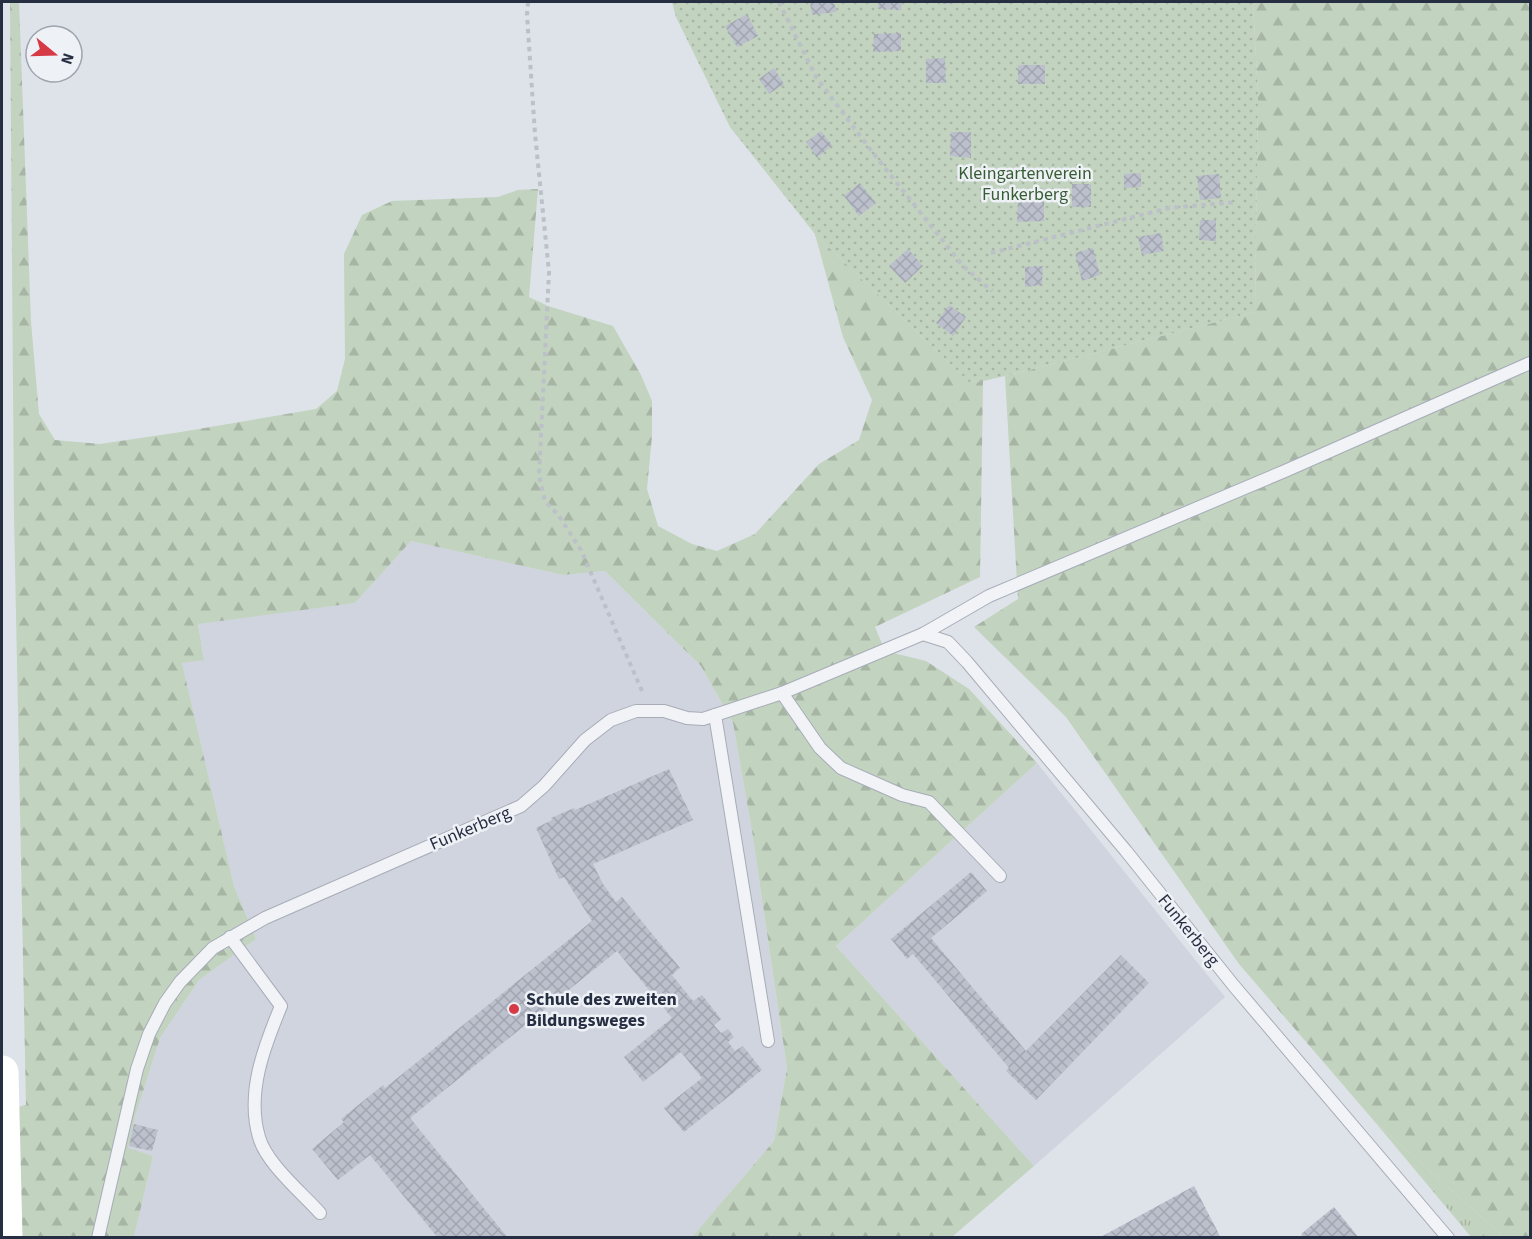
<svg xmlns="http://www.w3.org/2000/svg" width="1532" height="1239" viewBox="0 0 1532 1239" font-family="'Source Sans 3',sans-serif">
<defs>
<pattern id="grass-tufts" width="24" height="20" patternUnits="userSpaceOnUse" patternTransform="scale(1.5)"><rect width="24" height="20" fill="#c2d3bf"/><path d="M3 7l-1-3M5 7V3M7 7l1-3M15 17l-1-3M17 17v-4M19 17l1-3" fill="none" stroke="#a7b5a5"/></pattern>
<pattern id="forest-firs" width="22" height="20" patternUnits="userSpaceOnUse" patternTransform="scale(1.5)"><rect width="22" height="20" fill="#c2d3bf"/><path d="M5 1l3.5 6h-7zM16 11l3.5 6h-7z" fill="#a7b5a5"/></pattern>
<pattern id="park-dots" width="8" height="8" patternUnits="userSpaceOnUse" patternTransform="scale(1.5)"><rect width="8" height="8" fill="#c2d3bf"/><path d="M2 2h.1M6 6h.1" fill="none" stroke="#a7b5a5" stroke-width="1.8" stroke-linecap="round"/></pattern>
<pattern id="building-cross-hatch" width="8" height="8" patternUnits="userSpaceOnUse" patternTransform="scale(1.5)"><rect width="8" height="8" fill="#bbc0cc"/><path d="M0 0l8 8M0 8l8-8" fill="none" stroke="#a1a5b0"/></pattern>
</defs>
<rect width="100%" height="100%" fill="#dee2e9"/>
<g fill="#d0d4de">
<polygon points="411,541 563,575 605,571 701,666 733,723 752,831 787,1068 774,1141 692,1237 134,1237 153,1156 127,1149 135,1117 160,1038 199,980 256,939 234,886 182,663 204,659 198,623 355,603"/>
<polygon points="1037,763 1225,997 1034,1166 836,946"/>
</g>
<polygon fill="url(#grass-tufts)" points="1375,1122 1504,1237 1471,1237"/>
<g fill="url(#forest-firs)">
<polygon points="10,2 19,2 31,322 39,414 55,440 100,444 181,432 316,409 337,391 345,359 344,254 362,215 392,201 498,197 518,190 538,189 529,297 548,306 613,326 641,375 652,401 652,436 647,489 658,526 692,544 717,551 755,534 819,464 859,440 872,400 843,337 815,234 969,382 983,381 980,577 875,627 885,651 926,661 969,689 1037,763 836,946 1034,1166 952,1237 692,1237 774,1141 787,1068 752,831 733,723 701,666 605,571 563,575 411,541 355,603 198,624 204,660 182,663 234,886 256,939 199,980 160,1038 135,1117 128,1148 153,1156 134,1237 2,1237 2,1111 26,1105 14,515"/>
<polygon points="1253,2 1530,2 1530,1237 1504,1237 1375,1122 1239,964 1066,717 974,627 1018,599 1005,376 1255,312 1258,96"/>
</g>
<polygon fill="url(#park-dots)" points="672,2 1253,2 1258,96 1255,312 1005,376 983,381 969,382 815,234 730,127 676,17"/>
<g fill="url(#building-cross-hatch)">
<polygon points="810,2 834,2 836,12 812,15"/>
<polygon points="878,2 902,2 901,10 878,9"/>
<polygon points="943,2 961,2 961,3 943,4"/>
<polygon points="747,14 758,36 737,47 725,26"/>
<polygon points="901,33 901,51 873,52 874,34"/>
<polygon points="945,58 946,83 926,83 926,59"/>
<rect x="1018" y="65" width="27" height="19"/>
<polygon points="774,68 784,84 769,94 759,79"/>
<polygon points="821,131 832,145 817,158 806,142"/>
<polygon points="951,132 971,132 971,158 950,156"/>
<polygon points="1141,173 1141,187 1124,188 1124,174"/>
<polygon points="1219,174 1221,198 1200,200 1197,176"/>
<polygon points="860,183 876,203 859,216 844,196"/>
<rect x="1072" y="184" width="19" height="23"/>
<polygon points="1018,199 1044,200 1044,221 1017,222"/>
<polygon points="1200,220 1216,220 1216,241 1199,240"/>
<polygon points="1161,233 1164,251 1142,255 1138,237"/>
<polygon points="1093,248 1100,275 1082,281 1075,253"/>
<polygon points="908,249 923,266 905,283 889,266"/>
<polygon points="1043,266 1042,285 1025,287 1025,267"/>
<polygon points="949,305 966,317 953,336 936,323"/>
<polygon points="669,769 693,820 593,864 603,884 616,902 622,897 680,968 672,975 693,1001 702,995 721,1019 714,1025 721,1033 728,1029 734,1037 728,1042 735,1051 743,1046 762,1070 684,1132 664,1108 702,1078 681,1052 643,1082 624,1057 672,1018 617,951 410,1118 508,1238 438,1238 370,1155 338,1180 312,1149 344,1122 341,1119 383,1085 385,1088 592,921 564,877 559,879 536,828 552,820 551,818 574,808 575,810"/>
<polygon points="971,872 987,891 931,938 1026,1051 1121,955 1149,983 1036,1100 1006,1071 1009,1068 913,954 907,959 891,939"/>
<polygon points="134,1124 158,1130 152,1151 129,1146"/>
<polygon points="1194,1186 1221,1238 1099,1238"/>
<polygon points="1334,1207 1359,1238 1304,1238 1301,1234"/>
</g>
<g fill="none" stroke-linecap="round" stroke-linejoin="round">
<defs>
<g id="lane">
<polyline points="923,634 948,642 967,662 1126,851 1234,986 1448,1238"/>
<polyline points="782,693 820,748 841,768 902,795 929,802 1000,876"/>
<polyline points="715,715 768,1041"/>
<path d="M230,937L281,1006C264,1047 246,1093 259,1137C266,1163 302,1193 320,1213"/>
<polyline points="98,1238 137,1069 149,1034 165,1003 180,982 213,948 265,918 521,806 544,786 585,740 611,720 636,711 664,711 687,718 703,719 782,693 923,634 989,596 1285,471 1530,363"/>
</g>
</defs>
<use href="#lane" stroke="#a7acb7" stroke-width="14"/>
<g stroke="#bcc0c8" stroke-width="4" stroke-dasharray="4.5 4.5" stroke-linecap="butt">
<polyline points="528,2 527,15 535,134 549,272 539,476 545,501 559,516 581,550 642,691"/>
<polyline points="779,2 816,77 873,153 963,266 992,291"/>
<polyline points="991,253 1169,208 1237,202"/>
</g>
<use href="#lane" stroke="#f1f3f7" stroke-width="12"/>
<polyline stroke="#fff" stroke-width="33" points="2,1072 6,1238"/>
</g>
<circle fill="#d63b45" stroke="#eef1f6" stroke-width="2" cx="514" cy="1009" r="6"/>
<g text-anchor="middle" stroke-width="5" stroke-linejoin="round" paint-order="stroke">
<g font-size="18" fill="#375d33" stroke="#eef1f6">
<text x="1025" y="179">Kleingartenverein<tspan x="1025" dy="21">Funkerberg</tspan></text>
</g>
<g font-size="18" fill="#262e41" stroke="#eef1f6">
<text transform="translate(470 828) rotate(-23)" y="6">Funkerberg</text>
<text transform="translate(1189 930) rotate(51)" y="6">Funkerberg</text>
</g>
<g font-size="18" font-weight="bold" fill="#262e41" stroke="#eef1f6" text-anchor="start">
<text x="526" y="1005">Schule des zweiten<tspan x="526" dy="21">Bildungsweges</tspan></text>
</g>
</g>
<rect width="1532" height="1239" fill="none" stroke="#262e41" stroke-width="6"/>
<g transform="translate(54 54) rotate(109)"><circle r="28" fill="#eef1f6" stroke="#9ea3ae" stroke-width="1.5"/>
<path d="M0-4.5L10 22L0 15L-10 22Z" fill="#d63b45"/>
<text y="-9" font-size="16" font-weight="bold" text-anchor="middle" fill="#262e41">N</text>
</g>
</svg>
